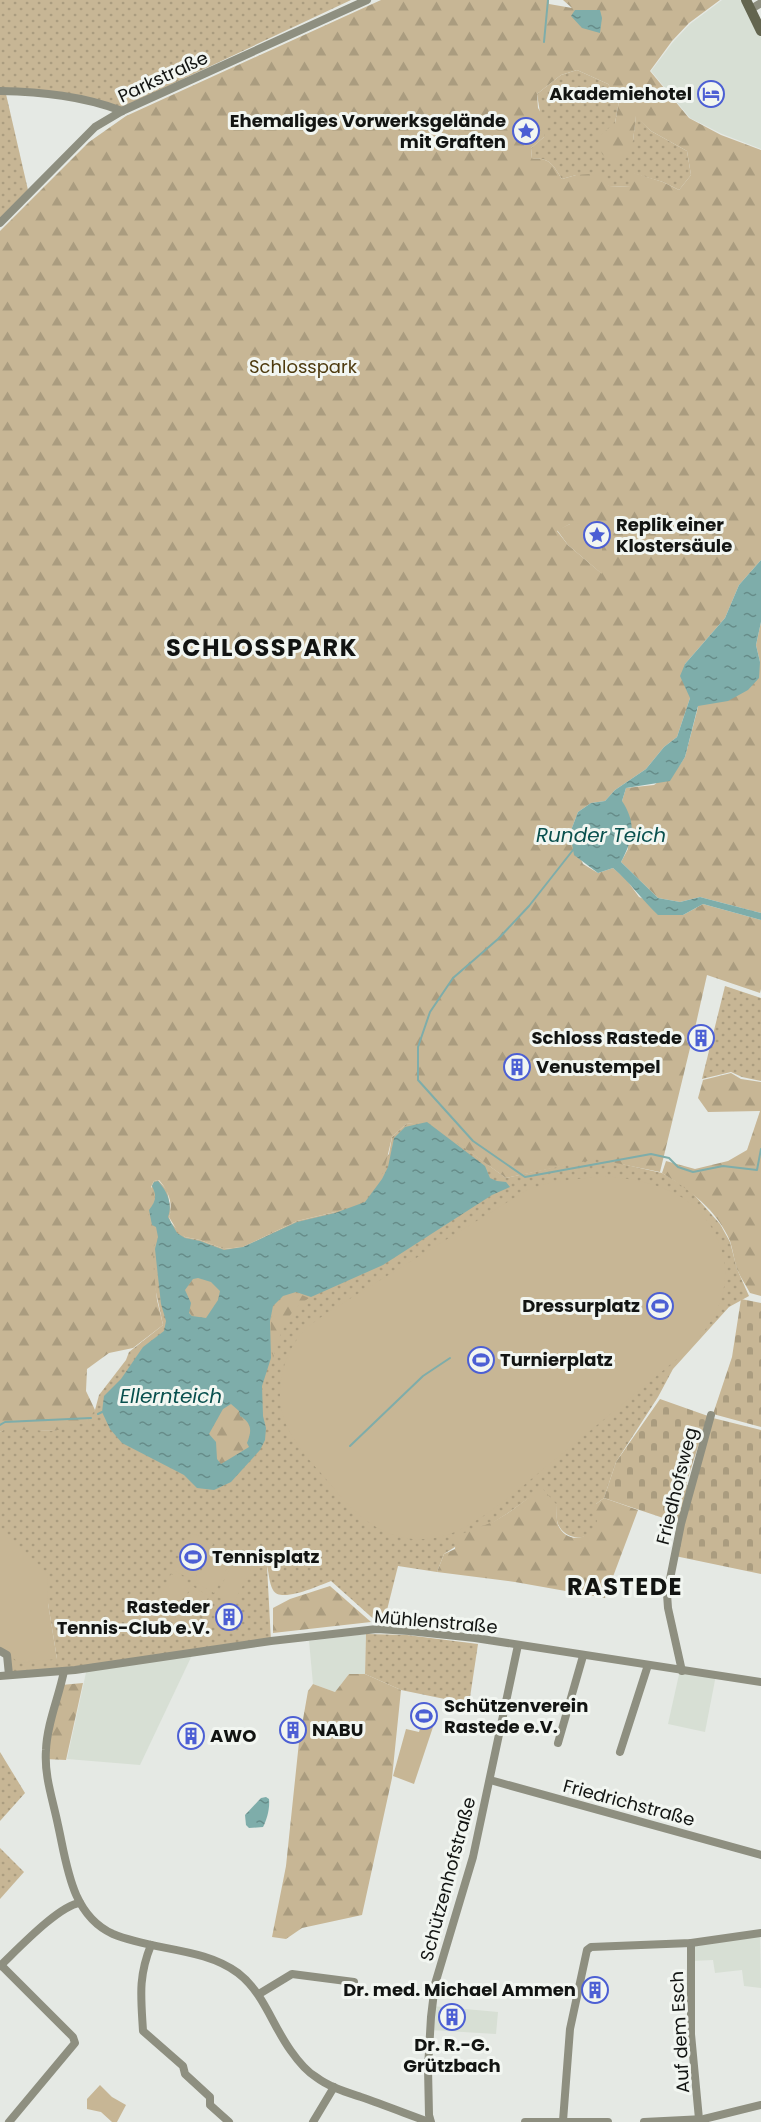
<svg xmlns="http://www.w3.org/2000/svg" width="761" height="2122" viewBox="0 0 761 2122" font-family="Poppins,sans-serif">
<defs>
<pattern id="grass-dots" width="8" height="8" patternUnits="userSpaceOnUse" patternTransform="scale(1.5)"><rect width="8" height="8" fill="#c7b695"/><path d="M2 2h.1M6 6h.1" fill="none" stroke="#aa9c7f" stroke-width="1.8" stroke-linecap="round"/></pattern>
<pattern id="forest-firs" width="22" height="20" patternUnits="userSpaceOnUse" patternTransform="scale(1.5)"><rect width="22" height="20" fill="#c7b695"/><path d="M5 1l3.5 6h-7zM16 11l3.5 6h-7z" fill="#aa9c7f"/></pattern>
<pattern id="cemetery-stones" width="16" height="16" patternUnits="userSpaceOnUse" patternTransform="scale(1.5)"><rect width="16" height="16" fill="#c7b695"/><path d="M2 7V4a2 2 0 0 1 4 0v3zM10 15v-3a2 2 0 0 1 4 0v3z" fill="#aa9c7f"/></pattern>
<pattern id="water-ripples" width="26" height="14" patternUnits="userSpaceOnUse" patternTransform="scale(1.5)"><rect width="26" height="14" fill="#7eadaa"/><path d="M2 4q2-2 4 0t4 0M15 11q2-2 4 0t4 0" fill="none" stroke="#668c89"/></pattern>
</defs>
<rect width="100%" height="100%" fill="#e5e9e4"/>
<g fill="#d7dfd4">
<polygon points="722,0 744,0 761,37 761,149 722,134 690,118 651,71 673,42 690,24"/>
<polygon points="366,1634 365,1674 349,1674 335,1692 313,1684 309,1641"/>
<polygon points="194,1651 140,1765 67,1759 87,1668"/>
<polygon points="680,1670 716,1675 705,1732 668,1724"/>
<polygon points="760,1933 761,1988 744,1986 742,1970 715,1973 713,1960 691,1961 691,1943"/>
<polygon points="432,2006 498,2012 496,2034 430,2030"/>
</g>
<g fill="url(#grass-dots)">
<polygon points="0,0 351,0 115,111 64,98 6,94 28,190 0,218"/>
<path d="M577,70L608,84L619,101L615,123L633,141L636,115L651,131L687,151L691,175L679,190L663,182L632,173L631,187L609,186L576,175L562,179C553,165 550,157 532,159L531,148L544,137L537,94L561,75Z"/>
<polygon points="725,986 761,998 761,1081 742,1077 731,1072 702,1079"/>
<path d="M428,1121L506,1178L596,1158L662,1173L689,1189L720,1224L730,1242L737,1269L749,1296L729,1307L673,1369L658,1397L616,1462L604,1498L596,1504C596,1510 598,1517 597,1523C592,1543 565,1541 558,1524C556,1519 557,1511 557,1505L529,1498L508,1513L444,1554L437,1572L398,1566L384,1622L378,1623L331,1581C320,1585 280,1604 273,1590C269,1583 269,1573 267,1566L271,1641L74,1669L10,1674L8,1655L0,1647L14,1658L57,1659L48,1603L0,1551V1432L6,1428L54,1431L95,1410L99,1395L126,1360L129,1352L163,1325C155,1284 136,1221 154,1181L158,1180L167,1190L171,1211L169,1217L171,1223L185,1237L200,1240L224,1249L243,1247L297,1221L335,1212L389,1154L392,1137L406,1124Z"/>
<polygon points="366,1634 407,1635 478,1644 469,1704 401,1690 365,1674"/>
<polygon points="0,1752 25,1793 0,1821"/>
<polygon points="0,1848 24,1872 0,1899"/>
</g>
<g fill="url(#forest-firs)" fill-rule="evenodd">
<path d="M381,0H549V4L572,8L563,0H720L689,23L672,41L650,71L689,118L721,135L761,150V560L739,585L725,618L685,664L760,662L756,645L761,622V913L700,897L680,902L658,898L621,862L628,849L622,801L626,788L654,785L679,766L685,757L698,707L690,698L677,737L664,747L646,769L615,790L605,801L591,803L578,812L570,833L583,864L598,873L613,868L626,879L639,897L683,915L703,904L761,920V989L760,993L707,975L695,1028L690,1029L687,1042L691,1044L660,1172L596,1159L506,1178L428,1122L406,1124L392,1137L384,1171L364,1201L335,1212L297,1221L243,1247L224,1249L200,1240L185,1237L178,1232L169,1217C174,1204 168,1190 159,1180L154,1181L151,1187C157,1197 154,1202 147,1211L157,1237L153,1248L154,1273L157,1300L163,1325L133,1348L109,1353L87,1369L86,1391L95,1410L87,1422L54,1431L6,1429L0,1432V231L89,142L126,116ZM577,70L608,84L619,101L615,123L598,137L602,154L612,162L626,158L633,141L636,116L651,131L687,151L691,175L679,190L663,182L631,172V187L609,186L602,173L576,175L562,179C553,165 550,157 532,159L531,148L544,137L547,123L538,108L537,94L561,75ZM570,524L601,573L568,545L557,531Z"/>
<path d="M731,1073L741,1079L761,1082V1296L750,1293C746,1285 740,1277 737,1269C734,1260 733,1250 730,1241C717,1210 690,1190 662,1173L666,1161L695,1169L728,1161L747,1150L760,1111L708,1112L698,1098L703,1080Z"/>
<polygon points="198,1278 214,1284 220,1291 218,1300 206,1318 192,1316 189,1311 191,1303 185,1290 193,1279"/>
<path d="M297,1293L309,1298C284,1314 282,1331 273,1358C271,1340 266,1310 283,1298C287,1296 293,1295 297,1293Z"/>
<path d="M231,1404L239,1411L240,1416C252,1423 252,1431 247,1443L249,1447L221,1464C213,1454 219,1447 209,1434L223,1409Z"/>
<path d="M542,1488L557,1505C557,1511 556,1519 558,1525C567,1545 591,1540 597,1521L593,1512L596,1504L604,1498L638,1510L605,1598L515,1582L437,1572L444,1554L455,1549L456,1536L493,1522L508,1513Z"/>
<polygon points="330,1586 371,1622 273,1633 273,1608 290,1599"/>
<polygon points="349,1674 365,1674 401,1690 392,1778 362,1915 302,1928 286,1939 272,1937 286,1866 299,1742 308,1691 313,1684 335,1692"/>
<polygon points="83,1683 66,1760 45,1759 61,1685"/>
</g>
<g fill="url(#cemetery-stones)">
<polygon points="741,1299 761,1303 761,1427 713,1414 732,1357"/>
<polygon points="660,1399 708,1416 686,1484 691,1488 713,1418 761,1430 761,1574 675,1556 681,1524 604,1498 616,1462"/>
</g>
<g fill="#c7b695">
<polygon points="597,523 602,526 602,574 568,545 557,530 570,524"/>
<path d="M603,1176C630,1178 659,1183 683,1198C696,1206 707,1218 714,1232C737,1276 722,1315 689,1349C644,1387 598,1424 552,1462C523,1485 476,1529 440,1537C387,1548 356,1516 326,1479C311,1462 295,1445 286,1424C274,1398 281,1360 298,1338C305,1328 316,1321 325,1314L527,1190L552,1182Z"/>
<polygon points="0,1527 47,1573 48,1603 57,1659 19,1663 0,1647"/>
<polygon points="193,1533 213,1544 194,1581 173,1570"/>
<polygon points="215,1546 234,1556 214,1593 195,1582"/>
<polygon points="236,1557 253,1566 233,1604 216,1596"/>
<polygon points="171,1574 191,1584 159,1641 120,1620 130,1602 151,1613"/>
<polygon points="192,1586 209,1596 190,1631 173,1622"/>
<polygon points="422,1722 434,1724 414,1784 393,1776 406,1729 419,1732"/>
<polygon points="100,2085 112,2097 126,2105 117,2122 112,2122 101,2112 87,2109 87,2099"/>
</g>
<g fill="url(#water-ripples)" fill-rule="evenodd">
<polygon points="575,10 600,10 602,18 600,33 582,28 571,16"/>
<path d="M761,560V622L756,645L760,662L759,678L748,690L728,701L698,706L685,757L670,781L626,788L622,801C637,824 633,839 621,862L658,898L680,902L700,897L761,913V920L703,904L683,915H658C642,900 630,882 613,868L598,873L574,855L570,833L578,812L591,803L605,801L615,790L646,769L664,747L677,737L690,698L680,676L685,664L725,618L739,585Z"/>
<path d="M427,1122L485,1166L490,1178L497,1181L506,1182L510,1187L492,1195L383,1265L311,1297L296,1292L283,1296L273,1306L270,1321L271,1358L262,1386L263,1416L266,1428L265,1440L260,1450L231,1482L214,1490L197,1488L184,1475L122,1443L110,1429L102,1412L104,1396L121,1379L143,1347L164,1331L166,1321L161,1304L155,1249L158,1237L156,1227L152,1225L149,1210C156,1201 157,1196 152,1186L154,1182L158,1181C167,1191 173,1204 168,1217L177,1233L185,1238L200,1241L224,1250L243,1247L297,1222L335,1213L365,1202L382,1179L388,1167L394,1138L405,1127ZM198,1278L211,1282L220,1291L218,1300L206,1318L192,1316L189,1313L191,1303L185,1290L193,1279ZM231,1404L239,1411L240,1416C252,1423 252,1431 247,1443L249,1447L221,1464L217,1459L216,1442L209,1434L223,1409Z"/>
<path d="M266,1797L269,1799C270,1808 267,1819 263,1827L249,1828L246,1825L245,1815L261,1798Z"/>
</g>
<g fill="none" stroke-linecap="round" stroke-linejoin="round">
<g stroke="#7eadaa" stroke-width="2">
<polyline points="544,42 548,0"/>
<polyline points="573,850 529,906 498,939 453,978 430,1012 418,1047 418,1080 473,1141 525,1177 651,1154 669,1158 678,1167 693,1172 723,1166 757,1170 761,1149"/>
<polyline points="98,1414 102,1412"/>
<polyline points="0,1425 5,1422 91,1418"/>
<polyline points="350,1446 423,1376 450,1358"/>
</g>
<g stroke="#8e8f80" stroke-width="8">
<polyline points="751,9 761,3"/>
<path d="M0,91C42,92 83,96 122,111"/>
<polyline points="0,223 95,127 122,111 367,0"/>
<polyline points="0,1651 7,1655 9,1675"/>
<path d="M64,1671C59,1697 47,1723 46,1750C44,1776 53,1800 58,1825C67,1865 71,1915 113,1934C153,1951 203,1947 238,1973C264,1993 272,2025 291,2051C298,2061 306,2071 316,2077C329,2087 346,2092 361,2097C384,2105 407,2114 429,2122"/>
<polyline points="682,1671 668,1608 667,1594 681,1524 711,1415"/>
<polyline points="0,1676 75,1670 271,1641 377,1629 409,1631 475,1638 761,1682"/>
<polyline points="558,1743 583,1656"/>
<polyline points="620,1752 648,1665"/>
<polyline points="490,1780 761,1855"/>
<polyline points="691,1943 691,2034 699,2119"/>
<path d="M151,1945C138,1977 141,1997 143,2031L183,2066L185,2074L210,2097V2105L229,2122"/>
<polyline points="1,1965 73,2037 75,2043 9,2122"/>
<path d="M0,1966C16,1951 59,1905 80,1903"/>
<polyline points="259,1994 292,1974 354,1982"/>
<polyline points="563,2121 570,2029 587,1950 591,1947 691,1943 761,1933"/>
<polyline points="313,2122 334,2087"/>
<polyline points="431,2122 429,2115 428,2068 431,2017 435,1984 473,1857 518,1645"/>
<polyline points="525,2122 608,2122"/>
<polyline points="644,2122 704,2119 761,2105"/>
</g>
<polyline stroke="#63654f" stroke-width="10" points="746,0 761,31"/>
</g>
<defs>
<symbol id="hotel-ring" viewBox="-11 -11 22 22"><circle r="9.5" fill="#f2f6f1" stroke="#4c5fd4" stroke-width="1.5"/><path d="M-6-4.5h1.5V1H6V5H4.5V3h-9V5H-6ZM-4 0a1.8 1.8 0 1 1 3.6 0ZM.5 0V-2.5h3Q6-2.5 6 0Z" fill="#4c5fd4"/></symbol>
<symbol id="sight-ring" viewBox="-11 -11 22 22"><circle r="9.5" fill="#f2f6f1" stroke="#4c5fd4" stroke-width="1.5"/><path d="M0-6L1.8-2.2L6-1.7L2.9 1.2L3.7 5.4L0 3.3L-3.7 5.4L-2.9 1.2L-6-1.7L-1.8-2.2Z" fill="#4c5fd4"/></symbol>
<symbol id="building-ring" viewBox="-11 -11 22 22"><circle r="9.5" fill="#f2f6f1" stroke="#4c5fd4" stroke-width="1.5"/><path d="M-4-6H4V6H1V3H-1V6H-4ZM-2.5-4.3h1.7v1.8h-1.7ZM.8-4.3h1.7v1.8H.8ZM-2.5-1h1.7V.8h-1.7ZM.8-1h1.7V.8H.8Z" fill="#4c5fd4"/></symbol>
<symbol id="stadium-ring" viewBox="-11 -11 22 22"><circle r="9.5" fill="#f2f6f1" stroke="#4c5fd4" stroke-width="1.5"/><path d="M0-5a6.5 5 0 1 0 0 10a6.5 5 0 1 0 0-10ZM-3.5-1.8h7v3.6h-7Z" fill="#4c5fd4"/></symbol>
</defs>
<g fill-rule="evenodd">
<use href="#hotel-ring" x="696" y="79" width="30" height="30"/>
<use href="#sight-ring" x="511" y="116" width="30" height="30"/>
<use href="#sight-ring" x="582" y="520" width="30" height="30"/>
<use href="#building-ring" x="686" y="1023" width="30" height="30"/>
<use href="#building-ring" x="502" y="1052" width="30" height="30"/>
<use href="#stadium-ring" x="645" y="1291" width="30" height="30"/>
<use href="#stadium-ring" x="466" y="1345" width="30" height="30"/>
<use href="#stadium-ring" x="178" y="1542" width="30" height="30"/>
<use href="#building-ring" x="214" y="1602" width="30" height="30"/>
<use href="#stadium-ring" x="409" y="1701" width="30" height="30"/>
<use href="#building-ring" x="278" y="1715" width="30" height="30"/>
<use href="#building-ring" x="176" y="1721" width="30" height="30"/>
<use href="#building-ring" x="580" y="1975" width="30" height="30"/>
<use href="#building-ring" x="437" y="2002" width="30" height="30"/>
</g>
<g text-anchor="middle" stroke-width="6" stroke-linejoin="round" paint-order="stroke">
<g font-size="18" fill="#121412" stroke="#f2f6f1">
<text transform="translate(163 77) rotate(-25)" y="6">Parkstraße</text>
<text transform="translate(677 1486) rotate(-76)" y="6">Friedhofsweg</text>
<text transform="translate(436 1622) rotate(5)" y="6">Mühlenstraße</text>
<text transform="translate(629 1803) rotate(15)" y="6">Friedrichstraße</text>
<text transform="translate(448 1879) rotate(-75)" y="6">Schützenhofstraße</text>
<text transform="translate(680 2032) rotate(-93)" y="6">Auf dem Esch</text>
</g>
<g font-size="18" font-weight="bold" fill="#121412" stroke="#f2f6f1" text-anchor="start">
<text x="692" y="100" text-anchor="end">Akademiehotel</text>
<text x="506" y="127" text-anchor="end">Ehemaliges Vorwerksgelände<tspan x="506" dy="21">mit Graften</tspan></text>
<text x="616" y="531">Replik einer<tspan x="616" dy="21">Klostersäule</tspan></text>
<text x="682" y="1044" text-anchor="end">Schloss Rastede</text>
<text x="536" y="1073">Venustempel</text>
<text x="640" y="1312" text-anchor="end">Dressurplatz</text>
<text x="500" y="1366">Turnierplatz</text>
<text x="212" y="1563">Tennisplatz</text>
<text x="210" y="1613" text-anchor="end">Rasteder<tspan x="210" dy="21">Tennis-Club e.V.</tspan></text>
<text x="444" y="1712">Schützenverein<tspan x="444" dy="21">Rastede e.V.</tspan></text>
<text x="312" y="1736">NABU</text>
<text x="210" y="1742">AWO</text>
<text x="576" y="1996" text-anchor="end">Dr. med. Michael Ammen</text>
<text x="452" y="2051" text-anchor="middle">Dr. R.-G.<tspan x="452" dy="21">Grützbach</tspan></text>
</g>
<g font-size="18" fill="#4e3b0f" stroke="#f2f6f1">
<text x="303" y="373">Schlosspark</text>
</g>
<g font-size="20" font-style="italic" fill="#09504e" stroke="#f2f6f1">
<text x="601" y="842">Runder Teich</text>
<text x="171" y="1403">Ellernteich</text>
</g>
<g font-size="24" font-weight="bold" letter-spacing="1.5" fill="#121412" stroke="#f2f6f1">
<text x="262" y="656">SCHLOSSPARK</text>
<text x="625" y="1595">RASTEDE</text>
</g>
</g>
</svg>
